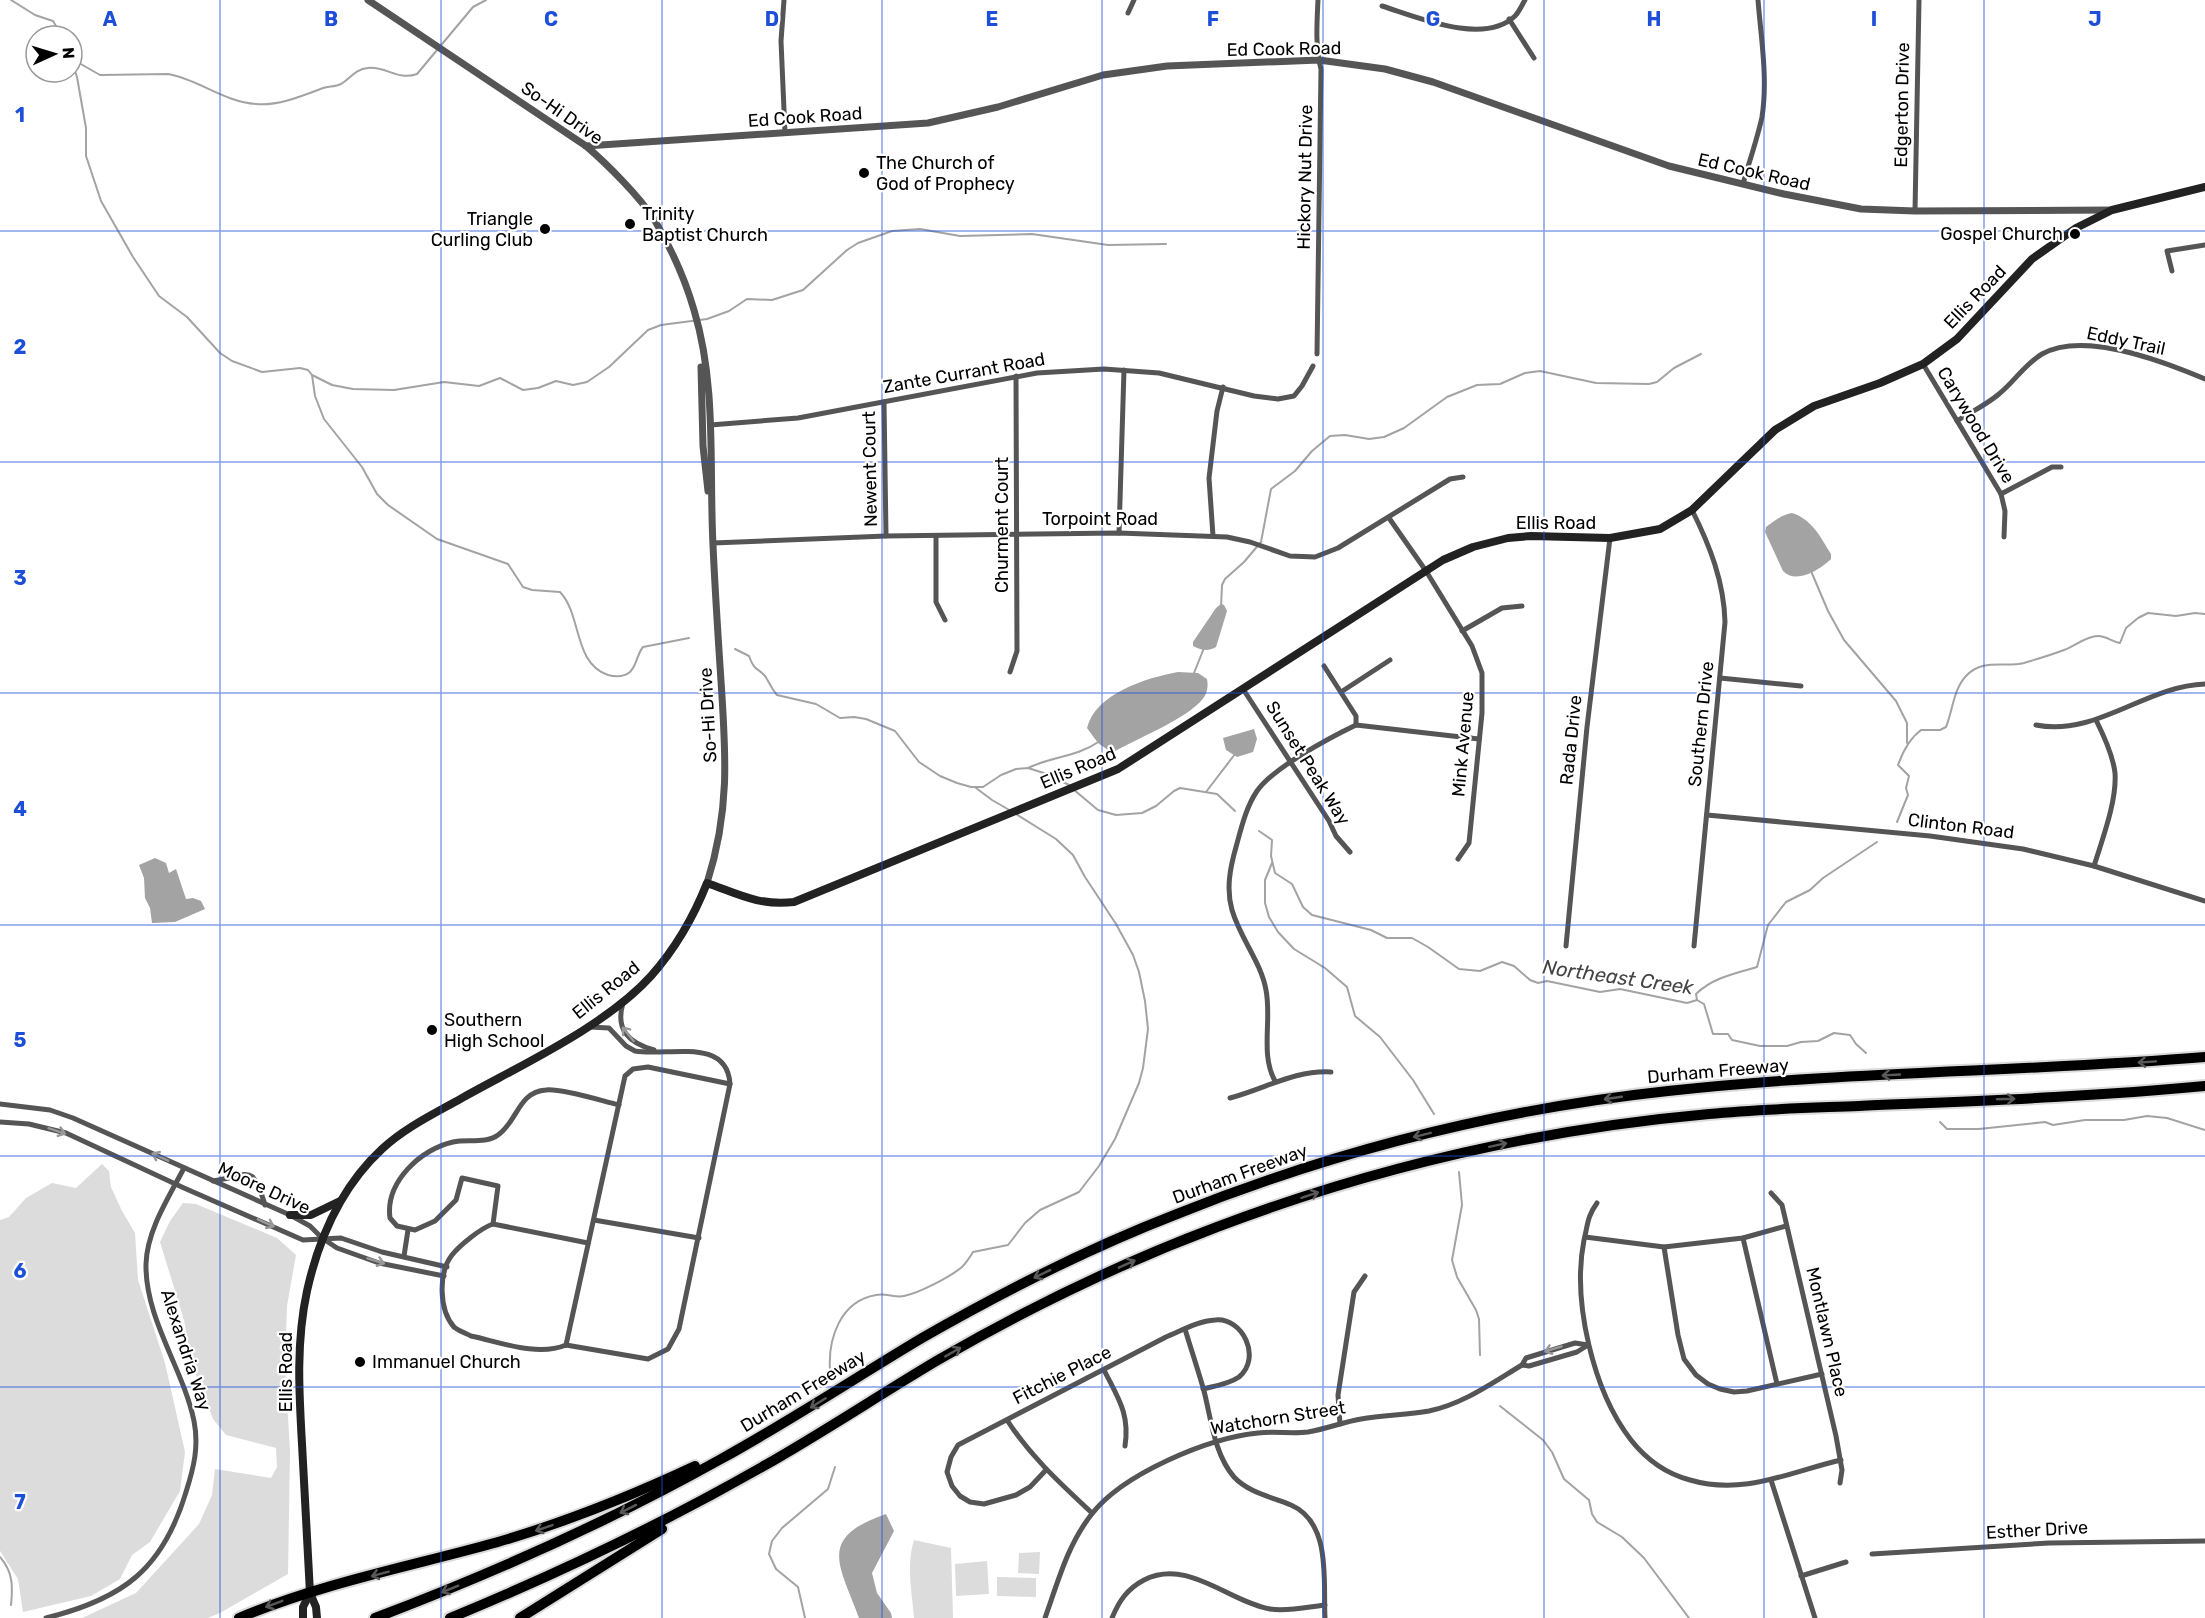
<svg xmlns="http://www.w3.org/2000/svg" width="2205" height="1618" viewBox="0 0 2205 1618" font-family="Rubik,sans-serif">
<rect width="100%" height="100%" fill="#fff"/>
<g fill="#dcdcdc">
<polygon points="102,1164 109,1171 111,1187 122,1211 135,1233 138,1280 165,1363 185,1452 180,1491 150,1542 132,1555 120,1579 91,1596 23,1612 18,1579 0,1551 0,1220 9,1217 26,1198 52,1183 76,1188"/>
<polygon points="183,1203 196,1204 277,1238 296,1255 287,1306 285,1366 290,1451 288,1574 220,1613 208,1618 82,1618 136,1593 199,1524 212,1495 215,1469 271,1478 277,1467 276,1448 226,1435 213,1419 192,1365 184,1320 160,1242 170,1221"/>
<path d="M914,1540L951,1548L953,1618H914C912,1590 906,1567 914,1540Z"/>
<polygon points="1040,1552 1039,1574 1018,1573 1019,1553"/>
<polygon points="987,1561 989,1594 956,1596 955,1564"/>
<polygon points="997,1577 1036,1578 1036,1597 997,1596"/>
</g>
<g fill="#a3a3a3">
<path d="M1792,513C1812,519 1821,538 1831,554V559C1821,569 1796,585 1783,571L1765,532L1766,527C1774,521 1783,514 1792,513Z"/>
<path d="M1221,604L1224,605L1227,611L1216,647C1208,652 1200,650 1193,646V642L1216,608Z"/>
<path d="M1178,672L1198,673L1207,679C1209,689 1206,697 1198,704C1179,722 1136,739 1112,753L1098,743L1087,728C1096,693 1146,678 1178,672Z"/>
<polygon points="1254,729 1257,739 1253,752 1237,757 1226,750 1223,738"/>
<polygon points="155,858 166,863 169,873 176,869 186,899 193,898 201,901 205,909 175,922 152,923 150,908 145,898 144,878 139,865"/>
<path d="M886,1514L894,1531L872,1573L877,1593L891,1613L892,1618H859C840,1565 816,1538 886,1514Z"/>
</g>
<g fill="none" stroke-linecap="round" stroke-linejoin="round">
<g stroke="#a3a3a3" stroke-width="2">
<polyline points="11,0 35,15 53,21 62,36"/>
<path d="M72,59L100,75L168,74C198,79 224,102 256,104C278,106 302,96 323,88C329,86 335,87 341,84C350,79 355,69 368,68C386,66 398,81 417,74L473,7L486,0"/>
<path d="M72,62L77,77L86,128V156L101,201L133,257L159,296L187,317L220,353L232,361L262,372L300,368L308,370L312,375L315,396L324,419L362,467L377,494L388,505L437,539L508,564L523,587L532,590L560,592C582,615 573,663 608,675C616,677 624,677 630,672C637,665 637,654 643,647L689,638"/>
<polyline points="312,375 332,385 353,389 394,390 444,382 479,386 500,378 523,390 538,388 556,381 573,385 587,382 609,367 648,330 661,325 707,319 729,311 747,299 772,300 803,290 847,250 858,243 892,231 920,229 960,236 1032,234 1108,245 1166,244"/>
<polyline points="1811,571 1828,611 1844,640 1896,701 1907,723 1907,743"/>
<polyline points="1221,607 1222,585 1225,579 1244,562 1261,542 1271,489 1295,471 1312,451 1330,436 1345,435 1369,439 1384,437 1404,428 1447,397 1477,385 1500,384 1525,373 1540,371 1596,383 1649,384 1657,382 1674,368 1701,354"/>
<path d="M735,649L749,656C755,672 757,667 765,676C769,682 772,689 777,695L816,704L840,718L854,717L866,719L895,731L919,762L940,776L957,783L971,787H983L1001,775L1016,769L1028,768L1047,774L1069,785"/>
<polyline points="1194,673 1204,648"/>
<path d="M1028,768C1053,756 1075,758 1100,741"/>
<polyline points="976,788 992,800 1011,811"/>
<polyline points="1073,789 1098,810 1116,815 1142,813 1156,806 1174,791 1180,788 1217,794 1235,811"/>
<polyline points="1206,792 1235,754"/>
<path d="M1897,822L1908,795L1906,788L1909,776L1898,765C1903,751 1909,739 1921,730H1940L1946,727C1953,710 1953,690 1966,676C1983,658 2004,668 2024,663C2037,659 2051,655 2064,650C2075,646 2086,636 2098,636C2107,636 2112,642 2120,643L2126,628L2138,618L2148,613L2176,616L2195,613L2205,614"/>
<polyline points="1259,831 1272,840 1271,856 1275,873 1292,884 1303,907 1312,915 1371,930 1387,938 1412,938 1428,947 1459,969 1480,971 1502,962 1514,966 1530,980 1538,983 1547,981 1600,992 1620,989 1687,1003 1697,1000"/>
<polyline points="1272,863 1265,880 1265,903 1269,917 1278,932 1294,949 1325,968 1347,987 1355,1016 1380,1037 1413,1080 1434,1114"/>
<path d="M1697,1000L1696,994C1712,978 1736,973 1757,967L1768,925L1786,902L1810,890L1823,878L1877,842"/>
<polyline points="1697,1000 1704,1004 1713,1034 1728,1034 1732,1040 1760,1046 1787,1046 1801,1042 1818,1041 1834,1033 1850,1035 1856,1044 1866,1053"/>
<polyline points="1940,1122 1947,1129 1979,1129 2045,1122 2053,1125 2085,1120 2124,1120 2147,1116 2167,1118 2205,1130"/>
<polyline points="1459,1172 1462,1205 1452,1260 1457,1277 1476,1310 1479,1319 1480,1355"/>
<path d="M830,1370C828,1339 840,1301 876,1295C886,1293 895,1298 904,1296C919,1293 950,1277 962,1267C966,1263 970,1257 973,1252L1008,1245L1025,1223L1040,1210L1079,1192L1099,1166L1115,1139L1139,1083L1143,1068L1148,1029L1145,1001L1139,972L1133,955L1116,924L1085,877L1073,855L1056,839L1016,814"/>
<polyline points="1500,1406 1543,1440 1552,1452 1564,1479 1589,1500 1592,1514 1597,1522 1622,1537 1644,1558 1689,1618"/>
<path d="M0,1557C13,1572 13,1586 11,1605"/>
<polyline points="805,1618 798,1587 776,1569 769,1554 772,1541 782,1528 828,1489 835,1467"/>
</g>
<defs>
<g id="motorway">
<path d="M239,1618C322,1583 412,1566 498,1542C566,1522 631,1496 695,1466"/>
<path d="M375,1618C494,1573 610,1521 721,1459C790,1421 855,1378 922,1338C1004,1291 1089,1248 1177,1214C1334,1151 1500,1109 1668,1091C1847,1071 2026,1072 2205,1057"/>
<path d="M450,1618C557,1574 662,1524 762,1467C822,1433 879,1395 938,1360C1028,1308 1121,1263 1217,1227C1375,1167 1541,1129 1709,1114C1759,1109 1809,1108 1859,1106C1974,1101 2090,1097 2205,1086"/>
<polyline points="520,1618 662,1529"/>
</g>
</defs>
<use href="#motorway" stroke="#dbdbdb" stroke-width="14"/>
<g stroke="#555" stroke-width="5">
<polyline points="784,0 781,41 785,133"/>
<path d="M1382,6C1417,17 1484,46 1515,16C1519,12 1522,5 1525,0"/>
<polyline points="1128,13 1134,0"/>
<polyline points="1509,19 1534,58"/>
<path d="M1743,184C1749,162 1757,140 1762,117C1768,79 1761,38 1758,0"/>
<polyline points="1915,211 1919,0"/>
<polyline points="2172,271 2167,251 2205,245"/>
<path d="M1317,354L1321,69C1315,47 1317,22 1318,0"/>
<polyline points="1923,364 2001,494 2005,511 2004,537"/>
<polyline points="884,402 886,536"/>
<path d="M1957,421C1971,412 1986,405 1999,394C2014,382 2025,364 2042,354C2084,330 2165,362 2205,379"/>
<polyline points="710,425 798,418 1037,373 1104,369 1159,373 1254,396 1278,399 1294,396 1302,386 1313,366"/>
<polyline points="2001,494 2052,467 2061,467"/>
<path d="M1692,510C1710,546 1724,582 1725,622L1694,946"/>
<polyline points="1389,518 1426,571 1472,646 1482,673 1482,713 1469,843 1458,859"/>
<polyline points="1119,533 1124,370"/>
<polyline points="936,536 936,602 945,620"/>
<polyline points="1213,536 1209,478 1217,411 1223,387"/>
<polyline points="713,543 886,536 1119,533 1227,537 1250,542 1290,556 1315,557 1338,548 1450,479 1463,477"/>
<polyline points="1462,631 1502,608 1522,606"/>
<polyline points="1324,666 1356,716 1356,725"/>
<polyline points="1010,672 1017,651 1016,376"/>
<polyline points="1720,678 1801,686"/>
<polyline points="1243,689 1329,821 1336,836 1350,852"/>
<polyline points="1341,692 1390,660"/>
<path d="M2036,725C2096,737 2145,686 2205,684"/>
<polyline points="1707,815 1930,836 2023,849 2094,866 2205,901"/>
<path d="M2094,866C2102,840 2117,801 2115,773C2113,755 2104,736 2096,720"/>
<polyline points="1566,946 1587,727 1610,538"/>
<path d="M623,1003C615,1030 629,1043 654,1050"/>
<path d="M1275,1081C1260,1054 1272,1020 1266,990C1261,962 1240,938 1232,910C1226,889 1230,868 1236,847C1241,829 1246,807 1257,791C1273,768 1329,738 1356,725L1479,739"/>
<path d="M1230,1098C1265,1089 1294,1070 1331,1072"/>
<polyline points="0,1104 50,1110 73,1118 290,1215 310,1226 322,1238 337,1248 379,1263 444,1276"/>
<polyline points="0,1122 29,1124 66,1133 184,1188 303,1240 341,1238 382,1252 447,1267"/>
<path d="M213,1181C249,1176 252,1161 265,1205"/>
<polyline points="1771,1193 1782,1205 1836,1436 1842,1470 1840,1483"/>
<path d="M1597,1203C1587,1217 1588,1224 1584,1240C1572,1301 1593,1391 1631,1440C1646,1459 1667,1474 1690,1480C1744,1496 1789,1472 1841,1460"/>
<polyline points="594,1220 699,1238"/>
<path d="M493,1224L498,1186L462,1178L456,1200L435,1221L415,1230L397,1226L390,1218C385,1182 421,1149 453,1142C467,1139 486,1144 498,1135C518,1121 518,1092 546,1090C561,1088 602,1101 619,1105"/>
<polyline points="1585,1237 1664,1247 1743,1238 1786,1226"/>
<polyline points="1743,1238 1777,1384"/>
<polyline points="1664,1247 1678,1335 1684,1359 1696,1375 1708,1384 1720,1389 1734,1392 1747,1391 1822,1374"/>
<polyline points="404,1256 408,1230"/>
<path d="M1185,1329C1191,1349 1198,1370 1204,1391C1211,1418 1214,1454 1234,1477C1249,1493 1272,1497 1291,1505C1332,1523 1323,1582 1325,1618"/>
<path d="M566,1345L648,1359L668,1349L679,1329L730,1084C727,1036 666,1057 635,1051L626,1046L609,1028L590,1027"/>
<polyline points="566,1345 625,1076 633,1069 648,1067 730,1084"/>
<path d="M566,1345C537,1357 500,1342 471,1336C465,1333 459,1331 454,1327C439,1310 438,1273 452,1255C460,1245 481,1228 493,1224L588,1243"/>
<polyline points="1522,1365 1529,1366 1577,1352 1588,1345"/>
<path d="M1104,1370C1118,1398 1130,1414 1125,1446"/>
<path d="M1007,1420C1030,1456 1061,1484 1092,1513"/>
<polyline points="1340,1424 1338,1395 1354,1292 1365,1276"/>
<path d="M1046,1470L1030,1487L1016,1495L984,1504L970,1502L960,1496L952,1486L947,1472L951,1457L958,1445L1166,1337C1181,1331 1198,1321 1215,1320C1243,1317 1262,1358 1239,1377C1229,1384 1215,1386 1203,1389"/>
<polyline points="1771,1480 1815,1618"/>
<polyline points="1872,1554 2049,1543 2205,1541"/>
<polyline points="1801,1576 1846,1562"/>
<path d="M46,1618C123,1599 163,1569 186,1492C194,1467 199,1446 194,1421C183,1368 145,1319 146,1264C147,1230 169,1197 184,1168"/>
<path d="M1045,1618C1058,1582 1067,1546 1091,1515C1122,1474 1208,1438 1258,1433C1275,1431 1292,1434 1308,1432C1326,1429 1343,1422 1361,1419C1383,1415 1406,1415 1429,1411C1463,1404 1492,1383 1522,1365L1526,1358L1575,1343L1588,1345"/>
<path d="M1112,1618C1119,1601 1127,1589 1144,1580C1188,1558 1227,1601 1270,1609C1286,1612 1308,1607 1325,1605"/>
</g>
<g stroke="#555" stroke-width="7">
<path d="M368,0L586,146C607,164 639,196 654,219C671,248 685,279 694,310C717,386 709,467 713,545C715,590 718,636 721,681C726,755 730,811 707,883"/>
<polyline points="586,146 928,123 998,107 1103,75 1167,66 1319,60 1385,69 1433,82 1669,166 1784,194 1861,209 1915,211 2112,210"/>
<polyline points="701,367 703,446 708,491"/>
</g>
<g stroke="#222" stroke-width="8">
<polyline points="290,1215 311,1215 340,1201"/>
<polyline points="303,1618 303,1607 310,1593"/>
<path d="M317,1618L316,1607L310,1593C307,1543 305,1494 302,1444C299,1392 296,1342 307,1291C319,1237 341,1187 382,1149C406,1127 434,1114 462,1098C521,1065 606,1026 651,976C675,949 694,916 707,883C738,894 759,906 794,902L1118,769L1443,560L1473,547L1508,538L1531,536L1610,538L1660,529L1692,510L1775,430L1814,406L1880,383L1923,364L1957,339L2032,259L2076,228L2112,210L2205,187"/>
</g>
<use href="#motorway" stroke="#000" stroke-width="10"/>
</g>
<defs><path id="oneway-shaft" d="M-6 0H5M1.5-3L5.5 0L1.5 3" fill="none" stroke-width="1.6" stroke-linecap="round" stroke-linejoin="round" transform="scale(1.5)"/></defs>
<g stroke="#999">
<use href="#oneway-shaft" transform="translate(628 1034) rotate(-129)"/>
<use href="#oneway-shaft" transform="translate(57 1131) rotate(18)"/>
<use href="#oneway-shaft" transform="translate(160 1157) rotate(-156)"/>
<use href="#oneway-shaft" transform="translate(266 1223) rotate(24)"/>
<use href="#oneway-shaft" transform="translate(376 1261) rotate(17)"/>
<use href="#oneway-shaft" transform="translate(1553 1349) rotate(163)"/>
</g>
<g stroke="#595959">
<use href="#oneway-shaft" transform="translate(2147 1062) rotate(176)"/>
<use href="#oneway-shaft" transform="translate(1891 1075) rotate(177)"/>
<use href="#oneway-shaft" transform="translate(1613 1098) rotate(172)"/>
<use href="#oneway-shaft" transform="translate(2006 1099) rotate(-2)"/>
<use href="#oneway-shaft" transform="translate(1422 1135) rotate(166)"/>
<use href="#oneway-shaft" transform="translate(1498 1145) rotate(-12)"/>
<use href="#oneway-shaft" transform="translate(1310 1195) rotate(-18)"/>
<use href="#oneway-shaft" transform="translate(1127 1264) rotate(-24)"/>
<use href="#oneway-shaft" transform="translate(1042 1274) rotate(154)"/>
<use href="#oneway-shaft" transform="translate(953 1352) rotate(-30)"/>
<use href="#oneway-shaft" transform="translate(818 1403) rotate(148)"/>
<use href="#oneway-shaft" transform="translate(628 1509) rotate(153)"/>
<use href="#oneway-shaft" transform="translate(544 1528) rotate(161)"/>
<use href="#oneway-shaft" transform="translate(380 1574) rotate(165)"/>
<use href="#oneway-shaft" transform="translate(450 1589) rotate(158)"/>
<use href="#oneway-shaft" transform="translate(274 1604) rotate(159)"/>
</g>
<path fill="none" stroke="#1d4ed8" stroke-width="1.5" stroke-opacity="0.55" d="M220,0V1618M441,0V1618M662,0V1618M882,0V1618M1102,0V1618M1323,0V1618M1544,0V1618M1764,0V1618M1984,0V1618M0,231H2205M0,462H2205M0,693H2205M0,925H2205M0,1156H2205M0,1387H2205"/>
<g fill="#000" stroke="#fff" stroke-width="2">
<circle cx="864" cy="173" r="6"/>
<circle cx="630" cy="224" r="6"/>
<circle cx="545" cy="229" r="6"/>
<circle cx="2075" cy="234" r="6"/>
<circle cx="432" cy="1030" r="6"/>
<circle cx="360" cy="1362" r="6"/>
</g>
<g text-anchor="middle" stroke-width="4.5" stroke-linejoin="round" paint-order="stroke">
<g font-size="18" fill="#000" stroke="#fff">
<text transform="translate(1284 49) rotate(-1)" y="6">Ed Cook Road</text>
<text transform="translate(1902 105) rotate(-89)" y="6">Edgerton Drive</text>
<text transform="translate(562 113) rotate(35)" y="6">So-Hi Drive</text>
<text transform="translate(805 117) rotate(-4)" y="6">Ed Cook Road</text>
<text transform="translate(1754 172) rotate(13)" y="6">Ed Cook Road</text>
<text transform="translate(1305 177) rotate(-89)" y="6">Hickory Nut Drive</text>
<text transform="translate(1975 297) rotate(-46)" y="6">Ellis Road</text>
<text transform="translate(2126 341) rotate(12)" y="6">Eddy Trail</text>
<text transform="translate(964 373) rotate(-10)" y="6">Zante Currant Road</text>
<text transform="translate(1976 425) rotate(59)" y="6">Carywood Drive</text>
<text transform="translate(870 469) rotate(-91)" y="6">Newent Court</text>
<text x="1100" y="525">Torpoint Road</text>
<text x="1556" y="529">Ellis Road</text>
<text transform="translate(1002 525) rotate(-90)" y="6">Churment Court</text>
<text transform="translate(708 715) rotate(-93)" y="6">So-Hi Drive</text>
<text transform="translate(1701 724) rotate(-84)" y="6">Southern Drive</text>
<text transform="translate(1571 740) rotate(-84)" y="6">Rada Drive</text>
<text transform="translate(1463 744) rotate(-85)" y="6">Mink Avenue</text>
<text transform="translate(1308 763) rotate(58)" y="6">Sunset Peak Way</text>
<text transform="translate(1078 768) rotate(-23)" y="6">Ellis Road</text>
<text transform="translate(1961 826) rotate(7)" y="6">Clinton Road</text>
<text transform="translate(606 990) rotate(-39)" y="6">Ellis Road</text>
<text transform="translate(1718 1071) rotate(-5)" y="6">Durham Freeway</text>
<text transform="translate(1240 1174) rotate(-20)" y="6">Durham Freeway</text>
<text transform="translate(264 1188) rotate(25)" y="6">Moore Drive</text>
<text transform="translate(1827 1332) rotate(77)" y="6">Montlawn Place</text>
<text transform="translate(186 1350) rotate(72)" y="6">Alexandria Way</text>
<text transform="translate(286 1372) rotate(-90)" y="6">Ellis Road</text>
<text transform="translate(1062 1375) rotate(-27)" y="6">Fitchie Place</text>
<text transform="translate(803 1391) rotate(-31)" y="6">Durham Freeway</text>
<text transform="translate(1278 1418) rotate(-9)" y="6">Watchorn Street</text>
<text transform="translate(2037 1530) rotate(-3)" y="6">Esther Drive</text>
</g>
<g font-size="18" fill="#000" stroke="#fff" text-anchor="start">
<text x="876" y="169">The Church of<tspan x="876" dy="21">God of Prophecy</tspan></text>
<text x="642" y="220">Trinity<tspan x="642" dy="21">Baptist Church</tspan></text>
<text x="533" y="225" text-anchor="end">Triangle<tspan x="533" dy="21">Curling Club</tspan></text>
<text x="2063" y="240" text-anchor="end">Gospel Church</text>
<text x="444" y="1026">Southern<tspan x="444" dy="21">High School</tspan></text>
<text x="372" y="1368">Immanuel Church</text>
</g>
<g font-size="20" font-style="italic" fill="#444" stroke="#fff">
<text transform="translate(1618 977) rotate(8)" y="7">Northeast Creek</text>
</g>
</g>
<g font-size="20" text-anchor="middle" font-weight="bold" fill="#1d4ed8" stroke="#fff" stroke-width="4.5" stroke-linejoin="round" paint-order="stroke">
<text x="110" y="26">A</text>
<text x="331" y="26">B</text>
<text x="551" y="26">C</text>
<text x="772" y="26">D</text>
<text x="992" y="26">E</text>
<text x="1213" y="26">F</text>
<text x="1433" y="26">G</text>
<text x="1654" y="26">H</text>
<text x="1874" y="26">I</text>
<text x="2095" y="26">J</text>
<text x="20" y="122">1</text>
<text x="20" y="354">2</text>
<text x="20" y="585">3</text>
<text x="20" y="816">4</text>
<text x="20" y="1047">5</text>
<text x="20" y="1278">6</text>
<text x="20" y="1509">7</text>
</g>
<g transform="translate(54 54) rotate(86)"><circle r="28" fill="#ffffff" stroke="#999999" stroke-width="1.5"/>
<path d="M0-4.5L10 22L0 15L-10 22Z" fill="#000000"/>
<text y="-9" font-size="16" font-weight="bold" text-anchor="middle" fill="#000000">N</text>
</g>
</svg>
